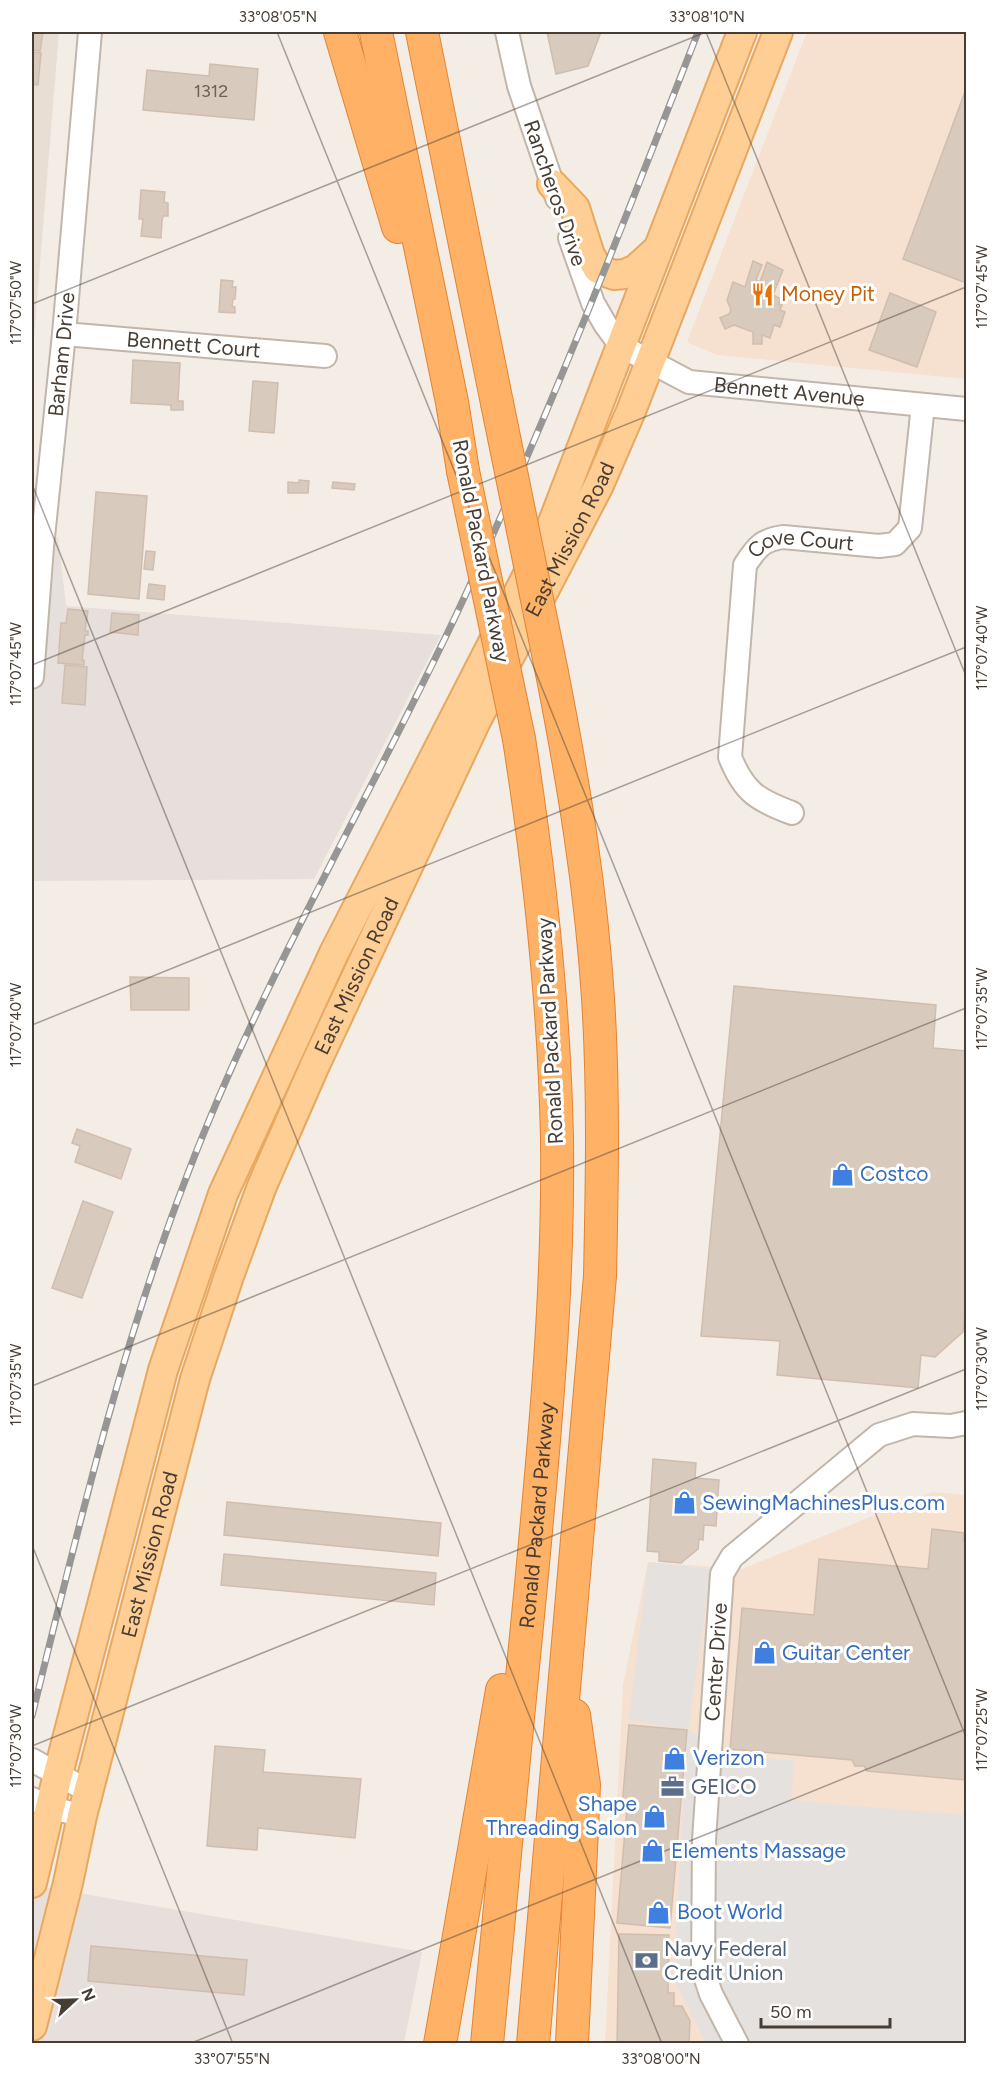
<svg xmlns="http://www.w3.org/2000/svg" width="998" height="2075" viewBox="0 0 998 2075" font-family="Figtree,sans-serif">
<rect width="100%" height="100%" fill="#f4ede6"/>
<polygon fill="#e8ded4" points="32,32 59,32 32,362"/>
<g fill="#f6e0d0">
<polygon points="807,32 966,32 966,379 717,355 687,342"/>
<polygon points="932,1492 966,1495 966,2043 605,2044 623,1685 648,1562 742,1569"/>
</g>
<g fill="#e6dfdb">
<polygon points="58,537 66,606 441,635 314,879 32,881 32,551"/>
<polygon points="32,1885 422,1952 404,2043 32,2043"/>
</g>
<polygon fill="#e4e1de" points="648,1562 711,1569 688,1730 726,1754 793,1761 792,1801 966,1815 966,2043 706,2043 674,1979 687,1730 629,1720"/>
<g fill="#d9cabe" stroke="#d1bdae" stroke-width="1.5">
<polygon points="32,32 43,32 40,51 32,50"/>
<polygon points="547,32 601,32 588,66 556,74"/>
<polygon points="32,52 41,53 38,85 32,84"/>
<polygon points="210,64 258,69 254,120 143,110 147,70 209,76"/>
<polygon points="966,89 966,283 903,259"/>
<polygon points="141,190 165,192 164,202 168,203 168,216 163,216 162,221 161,238 141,236 143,219 139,219"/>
<polygon points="753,261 762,265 756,280 760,282 767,262 783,270 773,295 781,299 779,304 782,305 780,310 785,312 780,327 774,325 770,338 762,335 762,344 753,344 753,332 734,325 725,329 720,318 729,314 731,310 727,300 733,282 745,287"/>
<polygon points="221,280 233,281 232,287 236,287 235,299 233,299 232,306 235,307 235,313 219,312"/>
<polygon points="890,293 936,312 917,367 869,350"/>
<polygon points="133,360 180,363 178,401 183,401 183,410 171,410 171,405 131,403"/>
<polygon points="253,381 278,383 274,433 249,431"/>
<polygon points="299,480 309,481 308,493 288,493 288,482 299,483"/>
<polygon points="333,482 355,484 354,490 332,488"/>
<polygon points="96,492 147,496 139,599 88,594"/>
<polygon points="146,551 155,552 153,570 144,569"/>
<polygon points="149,584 165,586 164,600 147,598"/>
<polygon points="68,609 88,611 85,631 88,631 88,635 85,635 82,660 84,660 84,665 58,663 61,623 66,623"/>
<polygon points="112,613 139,615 138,635 110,632"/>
<polygon points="65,665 87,667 85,705 62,703"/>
<polygon points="130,977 189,978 189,1010 131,1010"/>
<polygon points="734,986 936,1005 933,1048 966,1051 966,1297 963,1332 935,1357 921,1355 918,1388 777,1375 780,1341 701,1336"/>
<polygon points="77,1129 131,1149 121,1179 75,1162 80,1146 72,1143"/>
<polygon points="83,1201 113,1212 82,1298 52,1288"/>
<polygon points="653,1459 696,1463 695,1478 719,1480 716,1526 704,1525 703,1540 699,1539 698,1549 681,1563 659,1561 659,1552 647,1551"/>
<polygon points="227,1502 441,1523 438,1556 224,1535"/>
<polygon points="932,1529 964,1533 963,1541 966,1542 966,1780 867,1771 864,1766 855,1766 852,1760 730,1749 742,1608 814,1615 819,1559 928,1569"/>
<polygon points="224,1554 436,1573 434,1605 221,1585"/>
<polygon points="629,1725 687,1730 670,1928 617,1923 627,1808 622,1806"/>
<polygon points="215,1746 265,1750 263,1772 361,1779 355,1838 258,1828 257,1850 207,1846"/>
<polygon points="619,1934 669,1935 668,1993 674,1993 674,2006 682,2006 690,2021 689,2044 617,2044"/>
<polygon points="91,1946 247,1960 244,1995 88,1981"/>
</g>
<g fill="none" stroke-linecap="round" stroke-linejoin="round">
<defs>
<g id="minor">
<polyline points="507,32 519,86 557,198"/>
<path id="s1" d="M570,238L593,303L605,324L621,346L689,382L966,409"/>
<path id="s2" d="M64,334L325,356"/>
<path id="s3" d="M32,677L42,547L64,334L90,32"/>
<path id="s4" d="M792,813C757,800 744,792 730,757L745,565C757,547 762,540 783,537L879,546L895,544L910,528L923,405"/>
<polyline points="32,1760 90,1792"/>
<polyline points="32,1799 50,1807 82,1816"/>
<path id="s5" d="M737,2044L711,1994L703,1970L704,1840L722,1574L732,1557L879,1435L913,1424L951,1426L966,1423"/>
</g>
<g id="major">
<polyline points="552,184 575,208 590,255 598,269 614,275 625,274 636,269 658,249"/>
<polyline points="32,1883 58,1774 163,1370 223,1194 334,953 548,535 742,32"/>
<path id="s6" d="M32,2026L68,1883L82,1816L195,1379L229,1276L262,1186L315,1065L476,721L599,485L631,411L778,32"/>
</g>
<g id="highway">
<polyline points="340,32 398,227"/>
<polyline points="376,32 452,402 463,471"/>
<polyline points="422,32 497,403"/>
<polyline points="440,2044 502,1690"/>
<path id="s7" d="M487,2044C501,1890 516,1738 531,1585C545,1437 559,1286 557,1138C554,1002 540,873 519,739"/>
<path d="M533,2044L600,1276C602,1183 604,1091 598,998C591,888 573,780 552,673"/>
<polyline points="572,2044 584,1785 574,1715"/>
</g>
</defs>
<use href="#minor" stroke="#c2b6ab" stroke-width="26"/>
<use href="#major" stroke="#e8a860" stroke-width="32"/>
<use href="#highway" stroke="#e38331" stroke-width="34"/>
<use href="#minor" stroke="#fff" stroke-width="22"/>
<use href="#major" stroke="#ffce94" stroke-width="28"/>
<use href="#highway" stroke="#ffb266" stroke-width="32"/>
<defs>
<path id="rail" d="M32,1716C77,1533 120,1349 188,1173C262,979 369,800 457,613C546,423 622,228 698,32"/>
</defs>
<use href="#rail" stroke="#969696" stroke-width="7"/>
<use href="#rail" stroke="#fff" stroke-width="4.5" stroke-dasharray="14" stroke-linecap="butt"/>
<defs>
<g id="highway-bridge">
<polyline points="497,403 552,673"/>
<polyline points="463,471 519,739"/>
</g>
</defs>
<use href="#highway-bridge" stroke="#e38331" stroke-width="34" stroke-linecap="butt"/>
<use href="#highway-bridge" stroke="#ffb266" stroke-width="32"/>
</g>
<path fill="none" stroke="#473d35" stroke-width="1.5" stroke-opacity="0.45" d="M277,32L966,1737M706,32L966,676M32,304L706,32M32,484L662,2044M32,665L966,287M32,1025L966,647M32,1386L966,1008M32,1545L233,2044M32,1746L966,1369M189,2044L966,1729"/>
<defs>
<symbol id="restaurant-bare" viewBox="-9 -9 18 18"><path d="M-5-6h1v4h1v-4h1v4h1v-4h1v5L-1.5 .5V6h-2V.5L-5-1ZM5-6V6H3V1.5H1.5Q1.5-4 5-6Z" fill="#e8710a" stroke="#fff" stroke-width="2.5" paint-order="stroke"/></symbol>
<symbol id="shop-bare" viewBox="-9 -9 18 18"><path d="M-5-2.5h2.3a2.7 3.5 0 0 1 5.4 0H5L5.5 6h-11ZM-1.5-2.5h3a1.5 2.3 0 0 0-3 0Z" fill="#3f7fe0" stroke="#fff" stroke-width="2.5" paint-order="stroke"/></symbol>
<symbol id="office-bare" viewBox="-9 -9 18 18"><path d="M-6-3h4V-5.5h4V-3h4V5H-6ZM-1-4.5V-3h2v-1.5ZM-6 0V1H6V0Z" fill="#5c6f8a" stroke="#fff" stroke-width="2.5" paint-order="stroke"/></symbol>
<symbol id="bank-bare" viewBox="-9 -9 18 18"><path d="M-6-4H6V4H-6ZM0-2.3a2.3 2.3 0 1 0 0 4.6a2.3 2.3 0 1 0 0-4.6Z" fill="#5c6f8a" stroke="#fff" stroke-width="2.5" paint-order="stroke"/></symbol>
</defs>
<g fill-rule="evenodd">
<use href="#restaurant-bare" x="746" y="278" width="33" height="33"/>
<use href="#shop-bare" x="826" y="1158" width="33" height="33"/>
<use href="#shop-bare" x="668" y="1486" width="33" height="33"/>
<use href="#shop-bare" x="748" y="1636" width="33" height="33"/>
<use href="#shop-bare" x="658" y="1742" width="33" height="33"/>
<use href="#office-bare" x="656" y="1770" width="33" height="33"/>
<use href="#shop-bare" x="638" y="1800" width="33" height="33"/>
<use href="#shop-bare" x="636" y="1834" width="33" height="33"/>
<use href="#shop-bare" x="642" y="1896" width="33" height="33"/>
<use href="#bank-bare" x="630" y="1944" width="33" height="33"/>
</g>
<g text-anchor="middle" stroke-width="6" stroke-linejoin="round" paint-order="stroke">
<g font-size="18" fill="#6c6057">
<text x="211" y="97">1312</text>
</g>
<g font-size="21" fill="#473d35" stroke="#fff">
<text transform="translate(555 193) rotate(71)" y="7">Rancheros Drive</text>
<text dy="7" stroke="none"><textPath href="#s2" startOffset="130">Bennett Court</textPath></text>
<text dy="7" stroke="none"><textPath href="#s3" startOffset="324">Barham Drive</textPath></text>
<text dy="7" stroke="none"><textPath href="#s1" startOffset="298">Bennett Avenue</textPath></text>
<text dy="7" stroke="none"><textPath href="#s6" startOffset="1588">East Mission Road</textPath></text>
<text transform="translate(481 551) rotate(79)" y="7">Ronald Packard Parkway</text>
<text dy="7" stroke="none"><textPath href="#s4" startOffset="346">Cove Court</textPath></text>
<text dy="7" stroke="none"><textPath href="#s6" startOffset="1102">East Mission Road</textPath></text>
<text transform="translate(550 1031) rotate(-93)" y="7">Ronald Packard Parkway</text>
<text dy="7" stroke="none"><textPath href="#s7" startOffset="531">Ronald Packard Parkway</textPath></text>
<text dy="7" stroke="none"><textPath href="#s6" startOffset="486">East Mission Road</textPath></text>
<text dy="7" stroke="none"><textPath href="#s5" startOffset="390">Center Drive</textPath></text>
</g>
<g font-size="21" fill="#c56008" stroke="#fff" text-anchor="start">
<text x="781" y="301">Money Pit</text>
</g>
<g font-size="21" fill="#366cbe" stroke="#fff" text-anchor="start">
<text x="860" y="1181">Costco</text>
<text x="702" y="1510">SewingMachinesPlus.com</text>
<text x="782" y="1660">Guitar Center</text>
<text x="693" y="1765">Verizon</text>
<text x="637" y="1811" text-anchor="end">Shape<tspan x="637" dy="24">Threading Salon</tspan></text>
<text x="671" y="1858">Elements Massage</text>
<text x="677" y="1919">Boot World</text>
</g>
<g font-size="21" fill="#4e5e75" stroke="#fff" text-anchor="start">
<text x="691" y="1794">GEICO</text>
<text x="664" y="1956">Navy Federal<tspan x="664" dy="24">Credit Union</tspan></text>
</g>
</g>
<rect width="998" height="2075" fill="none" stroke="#ffffff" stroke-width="66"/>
<g transform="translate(75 2000) rotate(68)" stroke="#ffffff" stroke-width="4.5" paint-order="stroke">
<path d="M0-4.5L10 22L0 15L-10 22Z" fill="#473d35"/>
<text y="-9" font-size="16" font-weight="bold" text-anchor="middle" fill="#473d35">N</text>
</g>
<path d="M761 2018v9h129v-9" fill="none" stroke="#473d35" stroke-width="3"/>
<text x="770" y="2018" font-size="18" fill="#473d35" stroke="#ffffff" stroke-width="4.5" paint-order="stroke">50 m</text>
<rect x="33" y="33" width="932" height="2009" fill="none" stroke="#473d35" stroke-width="2"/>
<g font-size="15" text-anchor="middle" fill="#473d35">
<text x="278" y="22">33°08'05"N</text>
<text x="707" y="22">33°08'10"N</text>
<text transform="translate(982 287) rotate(-90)" y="5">117°07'45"W</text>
<text transform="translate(16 303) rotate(-90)" y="5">117°07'50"W</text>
<text transform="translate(982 648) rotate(-90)" y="5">117°07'40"W</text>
<text transform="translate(16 664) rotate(-90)" y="5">117°07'45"W</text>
<text transform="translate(982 1009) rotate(-90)" y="5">117°07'35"W</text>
<text transform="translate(16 1025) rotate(-90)" y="5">117°07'40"W</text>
<text transform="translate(982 1369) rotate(-90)" y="5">117°07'30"W</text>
<text transform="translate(16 1385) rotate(-90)" y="5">117°07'35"W</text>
<text transform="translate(982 1730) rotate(-90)" y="5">117°07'25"W</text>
<text transform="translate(16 1746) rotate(-90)" y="5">117°07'30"W</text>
<text x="232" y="2064">33°07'55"N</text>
<text x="661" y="2064">33°08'00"N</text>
</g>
</svg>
